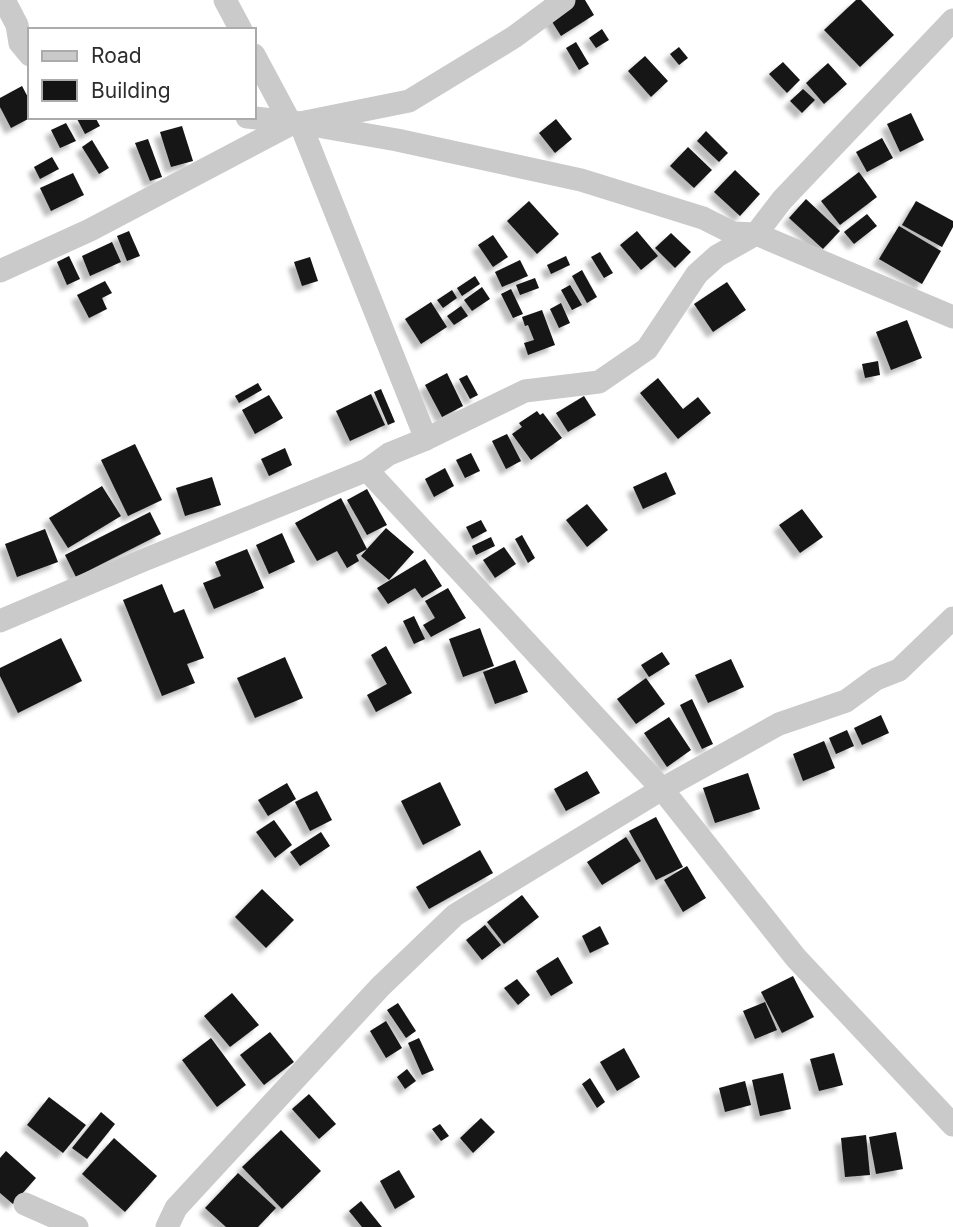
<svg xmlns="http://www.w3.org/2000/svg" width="953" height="1227" viewBox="0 0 953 1227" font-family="Inter,sans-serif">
<defs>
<filter id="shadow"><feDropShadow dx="-6" dy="6" stdDeviation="2" flood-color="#0004"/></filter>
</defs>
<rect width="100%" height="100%" fill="#fff"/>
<g fill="#141414" filter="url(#shadow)">
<polygon points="575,0 585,0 594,15 561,36 549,17"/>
<polygon points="856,0 861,0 894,35 860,67 824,30"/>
<polygon points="602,29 609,40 596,48 589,38"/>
<polygon points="576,42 589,64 579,70 566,48"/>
<polygon points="679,47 688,58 679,65 670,54"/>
<polygon points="645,56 668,81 651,97 628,71"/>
<polygon points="783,62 800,80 787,93 769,74"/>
<polygon points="828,63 847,84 824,104 806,83"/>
<polygon points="22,86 30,101 30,118 11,128 0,107 0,98"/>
<polygon points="803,89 815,100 802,113 790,101"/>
<polygon points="911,113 924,140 900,152 887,124"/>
<polygon points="76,117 95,117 100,126 85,134"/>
<polygon points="556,119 572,139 555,153 539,133"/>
<polygon points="66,123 76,141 60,148 51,130"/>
<polygon points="182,126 193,161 171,167 160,132"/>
<polygon points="706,131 728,153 719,162 697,141"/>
<polygon points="882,138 893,158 867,172 856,152"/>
<polygon points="148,139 162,177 150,181 135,143"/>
<polygon points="92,140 109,168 99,174 82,147"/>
<polygon points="688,147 712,170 694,188 670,166"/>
<polygon points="52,157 59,169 40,179 34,167"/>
<polygon points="735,170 760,194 740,216 714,192"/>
<polygon points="859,172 877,197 840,225 821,201"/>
<polygon points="73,173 84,195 51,211 40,188"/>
<polygon points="806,199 840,231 823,249 789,218"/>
<polygon points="529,201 559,234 537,254 507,221"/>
<polygon points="916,201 953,221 953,227 942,247 902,225"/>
<polygon points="867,214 877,226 854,244 844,232"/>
<polygon points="899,226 941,251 922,284 879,259"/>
<polygon points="129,231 140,256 127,261 117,236"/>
<polygon points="637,231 658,256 641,270 620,245"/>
<polygon points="671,233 691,252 675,268 655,248"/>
<polygon points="493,235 508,257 493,267 478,245"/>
<polygon points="112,242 121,262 90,276 82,256"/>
<polygon points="600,252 613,273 604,278 591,257"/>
<polygon points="69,256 80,279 67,285 57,262"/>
<polygon points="566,256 570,265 551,274 547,265"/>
<polygon points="310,257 318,281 302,286 294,262"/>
<polygon points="520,260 528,276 502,287 495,272"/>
<polygon points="582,270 597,297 587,303 572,276"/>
<polygon points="475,276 480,284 462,296 457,288"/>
<polygon points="535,278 539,288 520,295 516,285"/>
<polygon points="105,281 112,293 102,298 107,309 89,318 77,295"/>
<polygon points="727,282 746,310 713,332 694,304"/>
<polygon points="570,285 582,305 572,310 561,290"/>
<polygon points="482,287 490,299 472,311 464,300"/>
<polygon points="511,289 523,314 513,318 501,294"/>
<polygon points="452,290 457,298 443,308 437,300"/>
<polygon points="431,302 447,327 421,344 405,319"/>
<polygon points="561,303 570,323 559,328 550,309"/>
<polygon points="461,306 468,316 454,325 447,316"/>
<polygon points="542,310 555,345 528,355 524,343 534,340 528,325 525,326 522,317"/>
<polygon points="907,320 922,358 891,370 876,332"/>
<polygon points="878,361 880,375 865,378 862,364"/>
<polygon points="447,373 463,406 442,417 425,385"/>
<polygon points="467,375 478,395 470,399 459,379"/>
<polygon points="658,378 683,409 698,397 711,413 678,439 640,393"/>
<polygon points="258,383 262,390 239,403 235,396"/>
<polygon points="381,389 395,422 388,425 374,392"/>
<polygon points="371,394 385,425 350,441 336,411"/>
<polygon points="269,395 283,418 255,434 242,410"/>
<polygon points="584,396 596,415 568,432 556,413"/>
<polygon points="537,411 540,415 543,413 562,438 531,460 512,434 522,427 519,423"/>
<polygon points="507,434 521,461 506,469 492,441"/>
<polygon points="135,444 162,500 128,516 101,460"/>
<polygon points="285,448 292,465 269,476 261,459"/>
<polygon points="471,453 480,471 465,478 456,460"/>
<polygon points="445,468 454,486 434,497 425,479"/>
<polygon points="666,472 676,494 643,509 633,487"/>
<polygon points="212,477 221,505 185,516 176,488"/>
<polygon points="102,486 121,516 68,548 49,518"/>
<polygon points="367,489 387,525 367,535 347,500"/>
<polygon points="341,498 367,549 386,528 414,552 389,580 361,556 367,549 356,555 349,540 359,561 347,568 337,551 317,561 295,523"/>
<polygon points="587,504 608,530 587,547 566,520"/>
<polygon points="802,509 823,537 800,553 779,525"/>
<polygon points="150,512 161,534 76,577 65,555"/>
<polygon points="481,520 487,531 472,539 466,527"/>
<polygon points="45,529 58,562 17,577 5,544"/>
<polygon points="282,533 295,562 269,574 256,545"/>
<polygon points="522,535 535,558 528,563 515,539"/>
<polygon points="491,537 495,546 476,555 472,546"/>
<polygon points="504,547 516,564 495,578 483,560"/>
<polygon points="247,549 264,588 214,609 203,583 221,576 215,562"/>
<polygon points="425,559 442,586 422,598 415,588 388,604 377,588"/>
<polygon points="162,584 174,613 184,609 204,658 187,664 195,683 162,696 123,600"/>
<polygon points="448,588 466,618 431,637 423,625 435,618 425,601"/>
<polygon points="414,616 425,639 414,644 403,621"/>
<polygon points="480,628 494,666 463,677 449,639"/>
<polygon points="61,638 82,681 18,713 0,676 0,668"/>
<polygon points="386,646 412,693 376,712 367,695 387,684 371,655"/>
<polygon points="662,652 670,664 649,677 641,665"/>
<polygon points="285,657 303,698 255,718 237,678"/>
<polygon points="731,659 744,687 708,703 695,675"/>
<polygon points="515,660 528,692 495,704 483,672"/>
<polygon points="646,678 665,704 636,724 617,699"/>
<polygon points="692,699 713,744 702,749 680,705"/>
<polygon points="881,715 889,733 862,745 854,728"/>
<polygon points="669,717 691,750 667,767 644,733"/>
<polygon points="847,730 854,746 836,754 829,738"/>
<polygon points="824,741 835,768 803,781 793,754"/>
<polygon points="587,771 600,793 566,811 554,789"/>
<polygon points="748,773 760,809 715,823 703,788"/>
<polygon points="440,782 461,825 423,845 401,801"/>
<polygon points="287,783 296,799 268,816 258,800"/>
<polygon points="317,791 332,820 310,831 295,802"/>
<polygon points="656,817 683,867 656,880 629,831"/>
<polygon points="274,820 292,845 275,858 256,832"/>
<polygon points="321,832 330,846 300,866 290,852"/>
<polygon points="626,837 641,861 602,885 587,862"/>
<polygon points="480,850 493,873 429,909 416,887"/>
<polygon points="687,866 706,898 683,912 664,880"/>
<polygon points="262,889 294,920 266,948 235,917"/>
<polygon points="522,895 539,917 504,944 487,922"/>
<polygon points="485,925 501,945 482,960 466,940"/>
<polygon points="600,926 609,944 590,953 582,936"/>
<polygon points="558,957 573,983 551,996 536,971"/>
<polygon points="793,976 814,1017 782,1033 761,992"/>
<polygon points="517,979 530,995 518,1005 504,988"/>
<polygon points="232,993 259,1025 230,1047 204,1016"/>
<polygon points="765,1002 777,1030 755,1039 743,1011"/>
<polygon points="398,1003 416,1031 406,1038 387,1010"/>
<polygon points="386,1021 402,1048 386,1058 370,1031"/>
<polygon points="270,1032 294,1062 264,1085 240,1055"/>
<polygon points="211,1038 246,1085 217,1107 182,1060"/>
<polygon points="419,1038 434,1070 422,1075 408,1043"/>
<polygon points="624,1048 640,1077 617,1091 600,1062"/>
<polygon points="834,1053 843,1085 819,1091 810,1059"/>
<polygon points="407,1069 416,1081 405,1089 397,1077"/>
<polygon points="783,1073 791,1109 760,1116 752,1080"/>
<polygon points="590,1078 605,1102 597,1108 582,1084"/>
<polygon points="745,1081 751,1105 725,1112 719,1088"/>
<polygon points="309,1094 336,1124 319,1139 292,1109"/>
<polygon points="49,1097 86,1125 63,1153 27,1125"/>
<polygon points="101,1112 115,1124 87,1159 72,1148"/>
<polygon points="481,1118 495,1132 473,1153 460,1138"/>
<polygon points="440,1124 449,1136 441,1141 432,1129"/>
<polygon points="281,1130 321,1171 282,1209 242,1167"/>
<polygon points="896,1132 903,1169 876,1174 869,1137"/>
<polygon points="866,1135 870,1175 845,1177 841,1138"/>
<polygon points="114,1138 157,1176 125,1212 82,1174"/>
<polygon points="6,1151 36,1178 13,1204 0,1193 0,1158"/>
<polygon points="399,1170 415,1197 395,1209 380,1181"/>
<polygon points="238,1173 276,1208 258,1227 226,1227 205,1208"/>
<polygon points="361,1201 382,1227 362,1227 349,1211"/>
</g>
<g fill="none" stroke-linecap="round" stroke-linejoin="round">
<g stroke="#cacaca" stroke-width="23">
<polyline points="4,0 17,25 20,43 30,55"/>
<polyline points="225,0 241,30"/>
<polyline points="254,55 291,124"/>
<polyline points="247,117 300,123 397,140 581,180 703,218 733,233 756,234 953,317"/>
<polyline points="0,271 90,230 291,124"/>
<polyline points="426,439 300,123 409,101 514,37 564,0"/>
<polyline points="367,470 662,789 796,958 953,1125"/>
<polyline points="0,621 144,560 367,470 389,454 426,439 525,391 599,382 647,349 697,274 717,256 756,234 782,200 953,20"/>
<polyline points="25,1204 77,1227"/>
<polyline points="167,1227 176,1208 380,987 455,915 662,789 779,724 846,701 876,679 899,670 953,618"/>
</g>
</g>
<rect x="28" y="28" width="228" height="91" fill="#ffffff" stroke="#ababab" stroke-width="2"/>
<rect x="42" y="51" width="35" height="10" fill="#cacaca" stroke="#ababab" stroke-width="2"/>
<text x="91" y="63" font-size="21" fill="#2d2d2d">Road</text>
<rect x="42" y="80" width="35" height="21" fill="#141414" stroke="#ababab" stroke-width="2"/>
<text x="91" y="98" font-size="21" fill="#2d2d2d">Building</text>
</svg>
